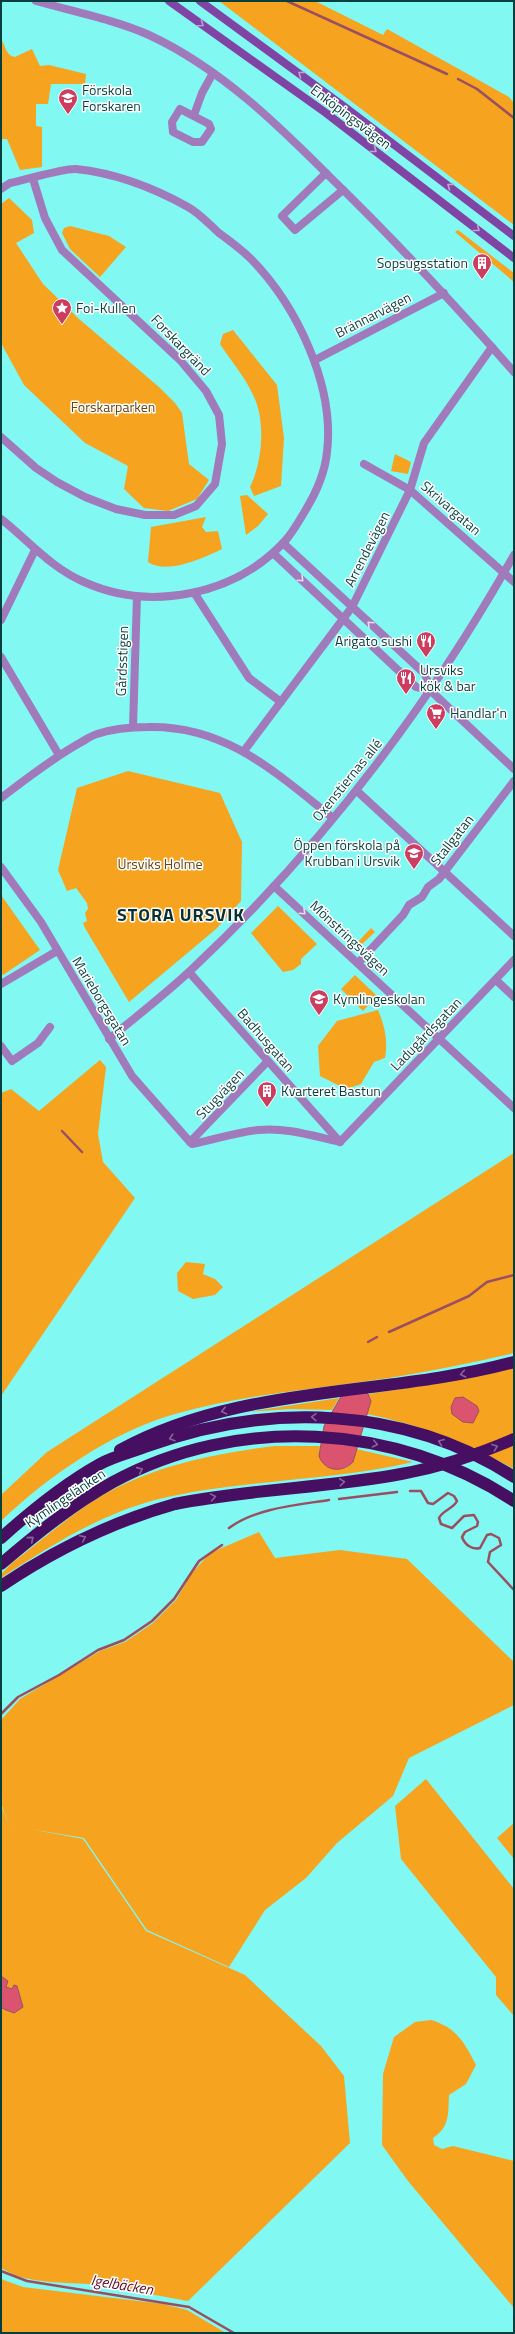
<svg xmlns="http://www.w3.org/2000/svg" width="515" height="2334" viewBox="0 0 515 2334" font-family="'Titillium Web',sans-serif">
<rect width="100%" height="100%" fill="#81f8f2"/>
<g fill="#f6a320">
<polygon points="219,1 315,1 383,35 387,29 509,97 514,103 514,225"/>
<path d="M1,39C6,46 5,55 15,57L32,49L40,66L49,65L86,74L85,84H51L48,104H36V126L42,127V167L20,170L7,139H1Z"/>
<polygon points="9,198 32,220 34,233 16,243 43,284 79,319 159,387 175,403 182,413 189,464 209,480 197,499 168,511 144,508 124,489 128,466 85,443 24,385 1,343 1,204"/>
<polygon points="70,226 109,236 126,247 100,277 70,249 62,233 64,228"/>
<polygon points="458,230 514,273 514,282 455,232"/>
<path d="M233,330L277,385L284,438L281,486L254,496L250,487C262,463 266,422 254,397C246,378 231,361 220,344L223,334Z"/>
<polygon points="395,454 411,462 408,474 391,471"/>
<polygon points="247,495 268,514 258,526 246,535 240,496"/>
<path d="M206,517L202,527L206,532L218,531L222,549C204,558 166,575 148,562L151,527Z"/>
<polygon points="128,771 220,793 242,842 241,901 216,929 129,1002 85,928 83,923 87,921 85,913 88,909 87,903 76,888 67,891 58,870 77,788"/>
<polygon points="1,895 40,950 3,975 1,973"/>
<polygon points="278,906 317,944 301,959 301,964 293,970 283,972 251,933"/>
<polygon points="371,928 375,932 359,947 356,944"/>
<polygon points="355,975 377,996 363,1011 341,989"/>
<path d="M378,1010C385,1027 388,1040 385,1058L374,1062L361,1084L346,1089L320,1076L318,1046L337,1021Z"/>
<polygon points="100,1060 106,1067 98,1134 103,1162 135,1198 1,1396 1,1093 11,1089 39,1111"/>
<path d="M514,1153V1353C473,1363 431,1371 389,1378C318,1389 245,1394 175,1414C113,1431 47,1477 1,1521V1495L47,1452Z"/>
<polygon points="186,1262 205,1264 203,1274 215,1279 223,1287 215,1295 193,1299 178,1291 177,1273"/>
<path d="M514,1368V1469C467,1443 420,1425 367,1414L371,1401L368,1394L440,1383Z"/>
<polygon points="339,1398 332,1410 290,1409 247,1412"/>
<path d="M275,1446H320L319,1456L346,1468L353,1462L356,1449L413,1462C328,1482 240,1479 155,1500C99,1515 48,1547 1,1578V1574L12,1563C37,1544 61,1523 87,1505C142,1468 210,1454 275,1446Z"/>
<path d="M259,1532L275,1558L340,1550L407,1559L514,1662V1705L409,1758L393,1796L337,1843L306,1878L265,1910L229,1967L147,1930L84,1838L30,1829L83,1839L146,1931L245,1975L321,2046L344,2076L350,2143L188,2301C158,2296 127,2289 97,2285C65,2281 30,2286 1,2268V2008L3,2010L23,2007L17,1986L12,1989L6,1987L8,1981L1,1976V1805L9,1825L1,1803V1720L20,1699L100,1651L125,1642L153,1623L176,1600L192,1573L210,1553Z"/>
<polygon points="426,1779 514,1889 514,2016 496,1995 496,1977 401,1859 395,1806"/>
<polygon points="514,1823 514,1859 497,1838"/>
<path d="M431,2020C457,2028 464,2042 476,2065L466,2084L449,2095C448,2114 450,2127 433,2138L434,2145L442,2149L453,2146L514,2161V2308L408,2181L382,2145L383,2074L394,2037L415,2022Z"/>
<polygon points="1,2279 23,2287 163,2304 187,2310 226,2333 1,2333"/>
</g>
<g fill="#da546f" stroke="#9a4e60">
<path d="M356,1389L368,1394L371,1401L353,1462C342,1473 325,1472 319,1456L324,1426L343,1393Z"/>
<polygon points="463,1397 477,1406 479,1411 473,1423 463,1422 452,1414 451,1407 455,1398"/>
<polygon points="1,1976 8,1981 6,1987 12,1989 14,1985 17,1986 23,2007 14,2013 1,2008"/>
</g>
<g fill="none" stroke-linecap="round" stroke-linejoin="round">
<g stroke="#9a4e60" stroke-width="2.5">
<polyline points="287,1 447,74"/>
<polyline points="458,79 477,89 514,118"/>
<polyline points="62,1131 82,1152"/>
<polyline points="389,1332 469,1296 487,1282 514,1275"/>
<polyline points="368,1342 377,1337"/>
<path d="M410,1491H421L428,1503L433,1504L448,1493L454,1496L457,1501C453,1509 443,1510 439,1518L441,1524L452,1528L464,1516L474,1515L478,1522L477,1526L465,1532L462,1537C465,1545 472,1550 480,1548L487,1535L491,1534L499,1538L501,1545L490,1552L488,1562L514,1590"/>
<polyline points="339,1499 397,1492"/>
<path d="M229,1528C256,1508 297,1505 329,1500"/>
<polyline points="1,1714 18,1697 59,1675 98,1650 124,1640 152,1621 174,1599 199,1561 222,1545"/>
<polyline points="1,2271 27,2281 189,2307 234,2333"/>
</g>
<g stroke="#a07aba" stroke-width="8">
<path d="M36,1C71,11 116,20 149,35C220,68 276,123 331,178C395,240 455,305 514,372"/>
<polygon points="180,109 209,124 211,129 202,142 193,142 173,132 172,122"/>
<polyline points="194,115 202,93 213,73"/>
<polyline points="326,173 282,216 295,230 343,190"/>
<path d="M1,189L10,183C25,180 64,168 76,169C115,173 154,188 188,207C199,213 209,224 219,233C230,241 241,249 251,259C297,306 335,386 327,452C325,473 316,493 305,511C299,521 293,532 285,541C235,595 151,612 84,582C51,568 29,541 1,519"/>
<polyline points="315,360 444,293"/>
<polyline points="1,437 36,468 57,482 85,497 116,509 145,515 174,515 196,506 215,484 222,444 219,415 206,391 180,360 62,250 45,218 33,179"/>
<polyline points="364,464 410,490 514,582"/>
<polyline points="283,543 425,674 431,691 514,769"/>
<polyline points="273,553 416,687 431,691"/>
<polyline points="195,594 249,678 281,702"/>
<polyline points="1,620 35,550"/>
<polyline points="1,657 59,755"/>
<polyline points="133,727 137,596"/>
<polyline points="244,751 352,607 410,490 424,443 492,347"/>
<polyline points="357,791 514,936"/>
<path d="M1,798C26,779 50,760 78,744C84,741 90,736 97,734C112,729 131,727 148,727C226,725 276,773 333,818"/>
<polyline points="1,867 41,922 132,1076 190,1142"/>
<polyline points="274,886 514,1108"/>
<polyline points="358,963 403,915 409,905 422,897 428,887 439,879 514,781"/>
<polyline points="189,972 340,1142"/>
<polyline points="496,980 514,997"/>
<polyline points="1,984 57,951"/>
<path d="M109,1039C136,1017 164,995 190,971C319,850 427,709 514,555"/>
<polyline points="1,1046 12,1061 38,1043 50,1027"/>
<path d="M190,1142L192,1144C214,1140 236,1132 258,1130C286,1127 313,1136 340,1142"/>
<polyline points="190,1142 267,1062"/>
<polyline points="340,1142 514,960"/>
</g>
<g stroke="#8044a4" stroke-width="8">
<polyline points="169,1 326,113 514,258"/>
<polyline points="200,1 346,108 514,236"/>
</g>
<g stroke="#460f62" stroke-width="12">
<path d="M120,1450C240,1384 385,1397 514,1362"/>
<path d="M1,1538C31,1511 64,1484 100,1464C115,1456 132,1452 148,1446C269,1402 404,1406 514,1477"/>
<path d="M1,1564C36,1534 72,1505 113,1482C238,1414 396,1423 514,1501"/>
<path d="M1,1586C56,1549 111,1522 175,1504"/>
</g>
<path stroke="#460f62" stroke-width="12" d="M175,1504C249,1489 326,1488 401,1474C440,1467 477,1455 514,1439"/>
</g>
<defs><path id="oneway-chevron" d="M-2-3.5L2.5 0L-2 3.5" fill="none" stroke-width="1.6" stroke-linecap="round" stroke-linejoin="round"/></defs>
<g stroke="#c0a2d2">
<use href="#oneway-chevron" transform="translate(201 24) rotate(35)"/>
<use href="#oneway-chevron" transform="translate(301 74) rotate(-144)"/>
<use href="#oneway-chevron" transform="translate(374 150) rotate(38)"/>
<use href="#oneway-chevron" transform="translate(450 186) rotate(-143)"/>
<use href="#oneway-chevron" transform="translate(477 229) rotate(38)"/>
</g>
<g stroke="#e7deee">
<use href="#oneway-chevron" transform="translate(301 579) rotate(43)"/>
<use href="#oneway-chevron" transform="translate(370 624) rotate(-137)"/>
<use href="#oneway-chevron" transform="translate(303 912) rotate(43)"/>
</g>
<g stroke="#876399">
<use href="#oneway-chevron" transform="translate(463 1374) rotate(169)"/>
<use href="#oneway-chevron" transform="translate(224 1411) rotate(167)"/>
<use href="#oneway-chevron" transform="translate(314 1417) rotate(-178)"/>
<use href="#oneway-chevron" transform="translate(172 1438) rotate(162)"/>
<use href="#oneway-chevron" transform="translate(441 1442) rotate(-159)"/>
<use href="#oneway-chevron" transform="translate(375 1444) rotate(12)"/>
<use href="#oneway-chevron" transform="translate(495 1447) rotate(-20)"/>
<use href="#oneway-chevron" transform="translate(140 1470) rotate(-24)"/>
<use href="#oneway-chevron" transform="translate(342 1482) rotate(-6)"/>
<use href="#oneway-chevron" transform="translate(213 1497) rotate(-10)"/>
<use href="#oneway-chevron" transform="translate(83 1538) rotate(-26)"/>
<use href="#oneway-chevron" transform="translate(31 1539) rotate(-40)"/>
</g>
<defs>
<symbol id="school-pin" viewBox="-11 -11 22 30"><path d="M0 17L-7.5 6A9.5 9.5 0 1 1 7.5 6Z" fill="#cc3d5f" stroke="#fff"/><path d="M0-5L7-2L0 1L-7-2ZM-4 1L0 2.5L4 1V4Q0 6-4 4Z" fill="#fff"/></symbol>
<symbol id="building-pin" viewBox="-11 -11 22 30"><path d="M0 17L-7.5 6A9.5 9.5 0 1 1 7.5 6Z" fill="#cc3d5f" stroke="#fff"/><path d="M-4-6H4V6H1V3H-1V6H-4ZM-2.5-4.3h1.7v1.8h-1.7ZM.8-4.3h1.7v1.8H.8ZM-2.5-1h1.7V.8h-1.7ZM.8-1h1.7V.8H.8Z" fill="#fff"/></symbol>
<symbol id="sight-pin" viewBox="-11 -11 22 30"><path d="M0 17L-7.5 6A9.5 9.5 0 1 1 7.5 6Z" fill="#cc3d5f" stroke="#fff"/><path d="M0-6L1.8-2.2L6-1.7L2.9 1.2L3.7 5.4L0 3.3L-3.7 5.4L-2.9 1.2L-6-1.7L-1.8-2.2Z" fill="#fff"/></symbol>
<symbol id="restaurant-pin" viewBox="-11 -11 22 30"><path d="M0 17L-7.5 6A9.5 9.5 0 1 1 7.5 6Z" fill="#cc3d5f" stroke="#fff"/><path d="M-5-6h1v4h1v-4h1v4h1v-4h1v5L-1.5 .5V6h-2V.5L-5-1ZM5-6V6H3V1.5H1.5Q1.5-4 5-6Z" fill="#fff"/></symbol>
<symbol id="supermarket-pin" viewBox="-11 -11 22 30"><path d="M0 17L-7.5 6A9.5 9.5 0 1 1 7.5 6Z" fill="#cc3d5f" stroke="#fff"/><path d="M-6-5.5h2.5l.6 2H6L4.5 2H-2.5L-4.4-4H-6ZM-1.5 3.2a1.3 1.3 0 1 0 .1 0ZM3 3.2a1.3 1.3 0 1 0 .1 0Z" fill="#fff"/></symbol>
</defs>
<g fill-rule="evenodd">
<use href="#school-pin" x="57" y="87" width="22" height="30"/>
<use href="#building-pin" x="471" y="252" width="22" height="30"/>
<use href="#sight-pin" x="51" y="297" width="22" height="30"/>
<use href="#restaurant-pin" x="415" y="630" width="22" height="30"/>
<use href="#restaurant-pin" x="395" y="667" width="22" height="30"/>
<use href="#supermarket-pin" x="425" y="702" width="22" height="30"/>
<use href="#school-pin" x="403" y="842" width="22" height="30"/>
<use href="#school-pin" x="308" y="988" width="22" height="30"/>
<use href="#building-pin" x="256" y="1080" width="22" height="30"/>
</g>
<g text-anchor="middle" stroke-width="3" stroke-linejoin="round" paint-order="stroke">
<g font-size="14" fill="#063f3d" stroke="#fff" text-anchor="start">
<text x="82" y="95">Förskola<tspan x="82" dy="16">Forskaren</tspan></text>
<text x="468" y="268" text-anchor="end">Sopsugsstation</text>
<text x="76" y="313">Foi-Kullen</text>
<text x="412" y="646" text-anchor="end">Arigato sushi</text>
<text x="420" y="675">Ursviks<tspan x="420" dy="16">kök &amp; bar</tspan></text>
<text x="450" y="718">Handlar'n</text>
<text x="400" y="850" text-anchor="end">Öppen förskola på<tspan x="400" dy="16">Krubban i Ursvik</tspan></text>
<text x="333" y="1004">Kymlingeskolan</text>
<text x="281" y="1096">Kvarteret Bastun</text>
</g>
<g font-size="14" fill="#063f3d" stroke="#fff">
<text transform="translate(351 117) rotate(37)" y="5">Enköpingsvägen</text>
<text transform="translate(373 315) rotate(-27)" y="5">Brännarvägen</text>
<text transform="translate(181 345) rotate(46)" y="5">Forskargränd</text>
<text transform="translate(451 508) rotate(41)" y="5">Skrivargatan</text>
<text transform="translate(367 549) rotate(-63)" y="5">Arrendevägen</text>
<text transform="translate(122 661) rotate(-88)" y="5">Gårdsstigen</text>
<text transform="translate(347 780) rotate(-51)" y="5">Oxenstiernas allé</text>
<text transform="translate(452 840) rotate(-52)" y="5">Stallgatan</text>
<text transform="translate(350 938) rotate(43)" y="5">Mönstringsvägen</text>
<text transform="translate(102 1001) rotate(59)" y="5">Marieborgsgatan</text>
<text transform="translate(426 1034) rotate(-46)" y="5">Ladugårdsgatan</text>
<text transform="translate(266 1040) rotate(49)" y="5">Badhusgatan</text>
<text transform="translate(220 1094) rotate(-47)" y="5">Stugvägen</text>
<text transform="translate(65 1498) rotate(-34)" y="5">Kymlingelänken</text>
</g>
<g font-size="14" fill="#684514" stroke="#fff">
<text x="113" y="412">Forskarparken</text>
<text x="160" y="869">Ursviks Holme</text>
</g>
<g font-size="15" font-style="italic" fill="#600823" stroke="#fff">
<text transform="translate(122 2285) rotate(9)" y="5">Igelbäcken</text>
</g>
<g font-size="18" font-weight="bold" letter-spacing="1" fill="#09312f" stroke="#fff">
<text x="181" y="921">STORA URSVIK</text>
</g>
</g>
<rect width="515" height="2334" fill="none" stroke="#063f3d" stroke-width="4"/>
</svg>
